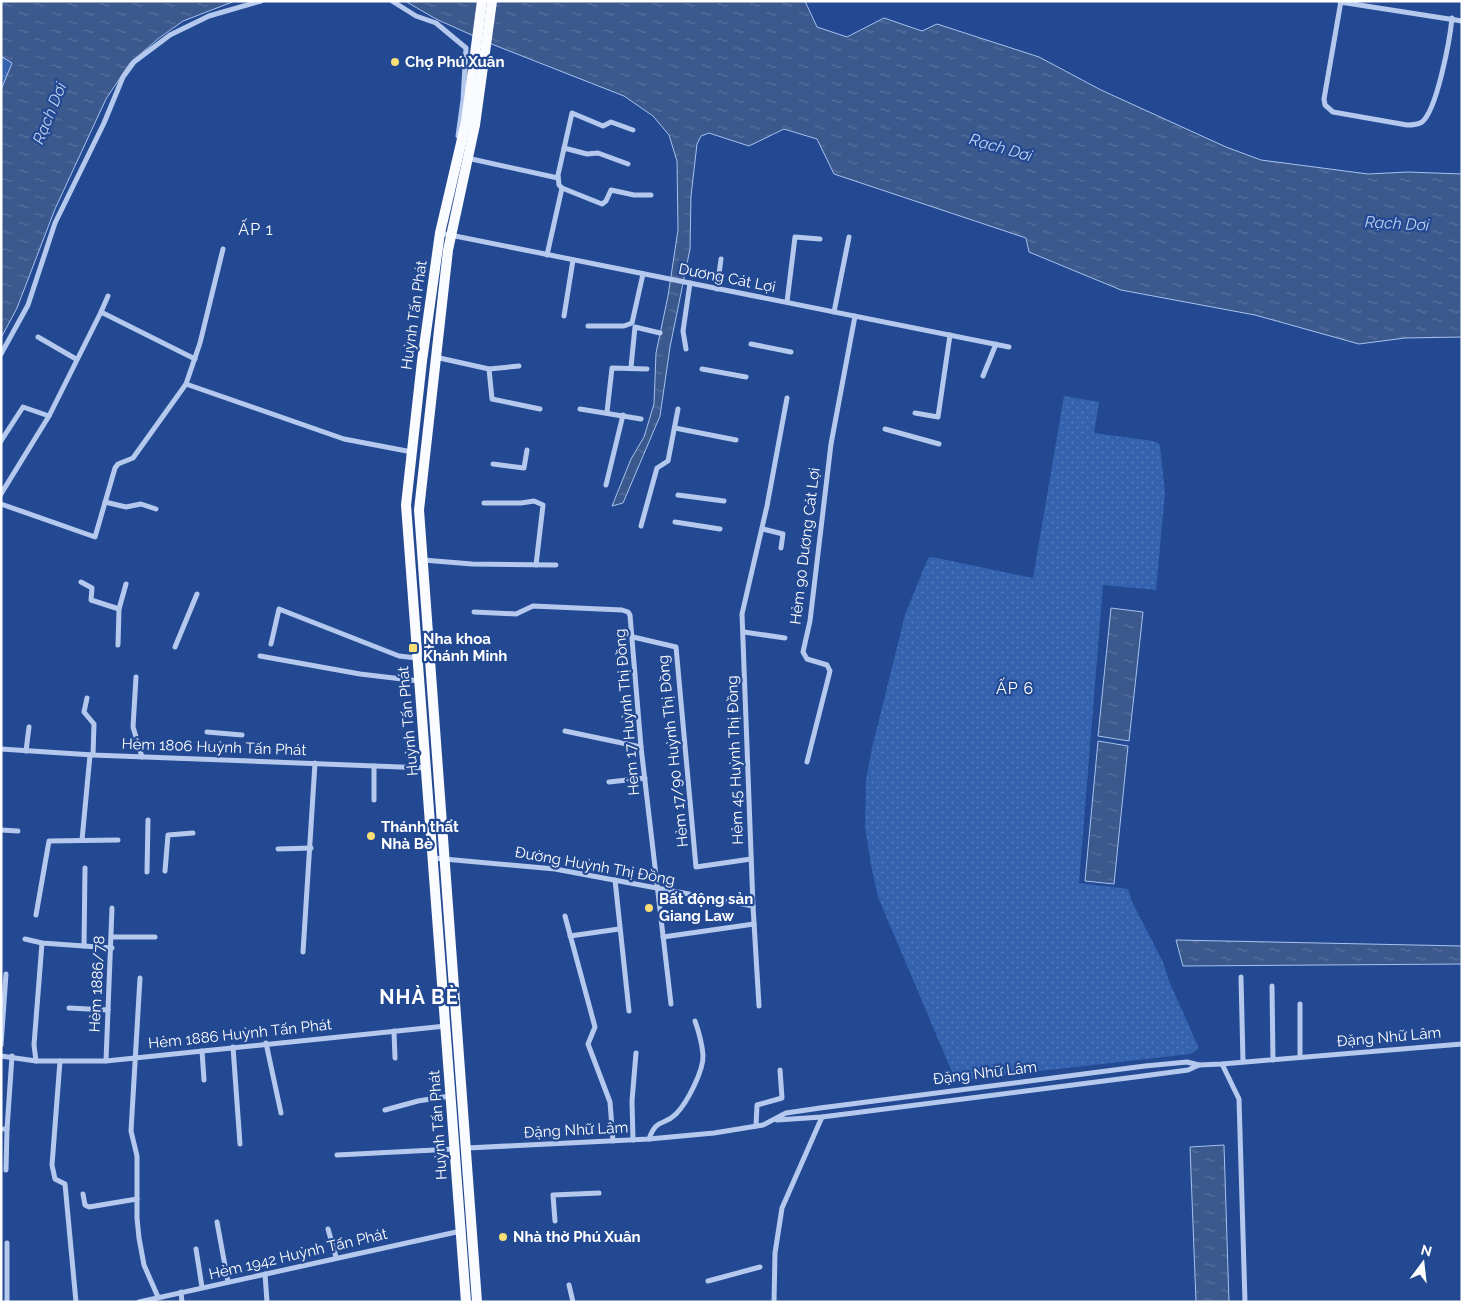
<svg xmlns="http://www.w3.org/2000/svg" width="1463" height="1303" viewBox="0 0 1463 1303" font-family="Raleway,sans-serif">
<defs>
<pattern id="grass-dots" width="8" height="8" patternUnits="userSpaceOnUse" patternTransform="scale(1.25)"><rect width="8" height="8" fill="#3562af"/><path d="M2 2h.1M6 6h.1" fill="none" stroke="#537abb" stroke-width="1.8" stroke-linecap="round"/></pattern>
<pattern id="wetland-marsh" width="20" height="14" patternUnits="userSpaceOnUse" patternTransform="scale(1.25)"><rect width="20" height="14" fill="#3562af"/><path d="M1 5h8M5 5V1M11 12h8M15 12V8" fill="none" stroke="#537abb"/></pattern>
<pattern id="water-ripples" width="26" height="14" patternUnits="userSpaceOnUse" patternTransform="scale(1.25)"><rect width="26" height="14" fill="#3c598e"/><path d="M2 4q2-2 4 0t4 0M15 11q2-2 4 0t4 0" fill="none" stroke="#59729f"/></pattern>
</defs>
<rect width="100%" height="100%" fill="#224992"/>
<polygon fill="url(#grass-dots)" points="1064,396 1099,402 1094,433 1153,441 1158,443 1160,446 1165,493 1156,590 1103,585 1079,883 1128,889 1132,902 1163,962 1169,981 1198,1046 1197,1050 1190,1054 962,1080 952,1072 878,897 871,865 865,826 866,780 872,748 905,615 928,558 932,557 1033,578"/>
<polygon fill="url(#wetland-marsh)" points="1,56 12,62 1,90"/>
<g fill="url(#water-ripples)" stroke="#a7c2ee">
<polygon points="1,1 235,1 183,21 159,38 130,63 106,99 55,209 17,308 1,338 1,90 12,63 1,56"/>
<polygon points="405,1 805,1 817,27 847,37 884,18 922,31 937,24 1039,57 1101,90 1226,147 1261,160 1368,174 1408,172 1462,174 1462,337 1405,338 1359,344 1255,315 1121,290 1029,252 1026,238 834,174 817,139 784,129 749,146 709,133 701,136 697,144 691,196 690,249 670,347 660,416 623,503 612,506 631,459 644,437 654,404 656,353 668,296 678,230 677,161 669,135 653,116 624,96 494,45 436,19"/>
<polygon points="1111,608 1143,612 1129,741 1098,736"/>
<polygon points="1098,741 1128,746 1114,884 1085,881"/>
<polygon points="1176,940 1462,946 1462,964 1183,966"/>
<polygon points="1224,1145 1229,1302 1196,1302 1190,1147"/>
</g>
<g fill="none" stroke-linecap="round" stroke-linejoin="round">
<g stroke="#b4c9ed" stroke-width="5">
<polyline points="392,1 416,16 436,23 466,48 463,100 458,136"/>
<path d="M1341,1L1324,99L1325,105L1333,112L1407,125C1412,125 1417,125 1422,122C1437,110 1450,39 1452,18"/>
<polyline points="1340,2 1462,21"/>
<polyline points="564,148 587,154 598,153 628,164"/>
<polyline points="467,158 558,178"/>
<polyline points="562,188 602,204 606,201 611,190 634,195 651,195"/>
<polyline points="440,233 1009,347"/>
<polyline points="547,255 562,188 559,185 558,175 572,113 603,126 611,122 633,130"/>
<polyline points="717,289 721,259"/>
<polyline points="787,302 795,237 820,239"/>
<polyline points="101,312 108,296"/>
<polyline points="834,312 849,237"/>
<polyline points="564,316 573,260"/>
<polyline points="588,326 624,326 632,323 643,274"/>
<polyline points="38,337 76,359"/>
<polyline points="751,344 791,352"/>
<polyline points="686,349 683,331 690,283"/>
<polyline points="1,354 28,305 55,223 104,123 123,77 134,62 170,35 209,16 261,1"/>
<polyline points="435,357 489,369 492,399 540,409"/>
<polyline points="631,367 635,327 660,333"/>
<polyline points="489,369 519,366"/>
<polyline points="702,369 746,377"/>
<polyline points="983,376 996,344"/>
<polyline points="186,384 344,439 412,452"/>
<polyline points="580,409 641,419"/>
<polyline points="607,412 612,368 647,369"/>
<polyline points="915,413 938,417 950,335"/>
<polyline points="675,428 736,440"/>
<polyline points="885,429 939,444"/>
<polyline points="1,441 23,407 49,416"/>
<polyline points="493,464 524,468 527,450"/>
<polyline points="606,485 623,415"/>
<polyline points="1,494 49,416 101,312 195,359"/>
<polyline points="678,495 724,501"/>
<polyline points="105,502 126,507 141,504 156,509"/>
<polyline points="484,503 521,503 534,501 543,505 536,565"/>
<polyline points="1,504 95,537 115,468 118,464 133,458 186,384 200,343 223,249"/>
<polyline points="675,522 720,529"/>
<polyline points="641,526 657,468 668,461 678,409"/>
<polyline points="763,529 783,534 781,548"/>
<polyline points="423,560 472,564 556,565"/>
<polyline points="81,582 92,588 91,600 119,609 126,584"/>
<polyline points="474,612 516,614 533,606 622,610 628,612 630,615 641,747 671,1004"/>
<polyline points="744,632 785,638"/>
<polyline points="633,637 676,647 696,867 751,859"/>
<polyline points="271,644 279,609 399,656 417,658"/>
<polyline points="118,645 119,609"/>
<polyline points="175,647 197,594"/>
<polyline points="260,656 360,674 419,681"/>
<polyline points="136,677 133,727 142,757"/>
<polyline points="87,698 84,712 94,724 93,755"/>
<polyline points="565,731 641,747"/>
<polyline points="207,732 242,735"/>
<polyline points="1,749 93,755 426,768"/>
<polyline points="26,751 29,727"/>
<polyline points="807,762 830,671 827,665 807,659 803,652 810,621 831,444 855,316"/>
<polyline points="609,782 645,778"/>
<polyline points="374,800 374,766"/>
<polyline points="1,830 18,831"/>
<polyline points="82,840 90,755"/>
<polyline points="278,849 311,848"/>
<polyline points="433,858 555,869 753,906"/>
<polyline points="165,871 168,835 193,833"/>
<polyline points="147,872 148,820"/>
<polyline points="615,880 629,1011"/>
<polyline points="36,915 49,841 118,840"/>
<polyline points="565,916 595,1027 588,1044 610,1102 613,1141"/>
<polyline points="570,936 619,929"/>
<polyline points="112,937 155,937"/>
<polyline points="663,937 754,924"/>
<polyline points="25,939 42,943 112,948"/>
<polyline points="84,946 85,868"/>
<polyline points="303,952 315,763"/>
<polyline points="1241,977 1243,1062"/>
<polyline points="140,978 131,1131 137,1156 137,1218 139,1238 144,1265 158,1297"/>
<polyline points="1272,986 1273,1060"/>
<polyline points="1300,1004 1300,1057"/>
<polyline points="759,1006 753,906 742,614 767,506 787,398"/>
<polyline points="69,1008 108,1010"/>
<polyline points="394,1031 395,1058"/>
<polyline points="266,1043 281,1113"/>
<polyline points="1,1045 6,974"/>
<polyline points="233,1047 240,1144"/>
<polyline points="202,1051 204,1080"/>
<polyline points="1,1056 36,1061 106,1061 446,1026"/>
<polyline points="36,1061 34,1045 42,943"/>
<polyline points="60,1061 52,1165 55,1179 65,1184 76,1302"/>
<polyline points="106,1061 112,908"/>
<polyline points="1222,1064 1239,1099 1245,1302"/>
<polyline points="385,1110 418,1101 450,1096"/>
<polyline points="777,1120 822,1117 1143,1076 1188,1070 1199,1065"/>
<polyline points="756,1126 757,1105 782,1098 780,1070"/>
<polyline points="4,1129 7,1129 12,1056"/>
<path d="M649,1139C657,1117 663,1127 676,1114C687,1103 704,1070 703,1055C702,1044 699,1032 695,1021"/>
<polyline points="633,1140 632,1101 636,1053"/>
<polyline points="467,1148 649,1139 714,1133 763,1125 786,1113 820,1108 1145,1066 1187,1062 1199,1065 1222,1064 1462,1044"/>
<polyline points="337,1155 454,1149"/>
<polyline points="6,1170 7,1129"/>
<polyline points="83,1194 85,1205 89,1207 137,1199"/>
<polyline points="555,1221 553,1195 599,1193"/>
<polyline points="217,1222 228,1282"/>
<polyline points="328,1229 336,1257"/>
<polyline points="196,1249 202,1287"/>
<polyline points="265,1274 267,1302"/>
<polyline points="708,1281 760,1267"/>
<polyline points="569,1285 573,1302"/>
<polyline points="181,1292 182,1302"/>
<polyline points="7,1302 7,1243"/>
<polyline points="139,1302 461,1231"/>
<polyline points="774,1302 775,1253 782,1208 822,1117"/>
</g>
<g stroke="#fafbff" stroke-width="10">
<polyline points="466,1302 406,505 422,361 440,233 466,122 482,1"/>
<polyline points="477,1302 419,510 448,250 475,125 492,1"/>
</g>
</g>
<g fill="#f9de76" stroke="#224992" stroke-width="2">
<circle cx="395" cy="62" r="5"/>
<rect x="408" y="643" width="10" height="10" rx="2.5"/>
<circle cx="371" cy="836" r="5"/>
<circle cx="649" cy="908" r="5"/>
<circle cx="503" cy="1237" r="5"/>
</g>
<g text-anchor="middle" stroke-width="4.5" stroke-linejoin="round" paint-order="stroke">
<g font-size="15" font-weight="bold" fill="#fff" stroke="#224992" text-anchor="start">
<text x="405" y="67">Chợ Phú Xuân</text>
<text x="423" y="644">Nha khoa<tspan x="423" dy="17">Khánh Minh</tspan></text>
<text x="381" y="832">Thánh thất<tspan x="381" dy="17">Nhà Bè</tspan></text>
<text x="659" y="904">Bất động sản<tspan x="659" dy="17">Giang Law</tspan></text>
<text x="513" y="1242">Nhà thờ Phú Xuân</text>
</g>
<g font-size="15" fill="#fff" stroke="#224992">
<text transform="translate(727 278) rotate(11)" y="5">Dương Cát Lợi</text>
<text transform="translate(414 315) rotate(-82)" y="5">Huỳnh Tấn Phát</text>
<text transform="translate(805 546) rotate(-83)" y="5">Hẻm 90 Dương Cát Lợi</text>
<text transform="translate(627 712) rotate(-95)" y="5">Hẻm 17 Huỳnh Thị Đồng</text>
<text transform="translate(408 721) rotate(-95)" y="5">Huỳnh Tấn Phát</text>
<text transform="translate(214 747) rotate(2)" y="5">Hẻm 1806 Huỳnh Tấn Phát</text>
<text transform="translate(673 751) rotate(-96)" y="5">Hẻm 17/90 Huỳnh Thị Đồng</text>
<text transform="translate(735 760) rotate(-92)" y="5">Hẻm 45 Huỳnh Thị Đồng</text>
<text transform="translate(595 866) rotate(10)" y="5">Đường Huỳnh Thị Đồng</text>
<text transform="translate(97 984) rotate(-87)" y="5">Hẻm 1886/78</text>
<text transform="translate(240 1034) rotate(-6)" y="5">Hẻm 1886 Huỳnh Tấn Phát</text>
<text transform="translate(1389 1037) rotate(-5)" y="5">Đặng Nhữ Lâm</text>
<text transform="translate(985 1073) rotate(-7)" y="5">Đặng Nhữ Lâm</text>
<text transform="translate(438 1125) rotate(-94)" y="5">Huỳnh Tấn Phát</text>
<text transform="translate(576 1130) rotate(-3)" y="5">Đặng Nhữ Lâm</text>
<text transform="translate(298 1254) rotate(-13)" y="5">Hẻm 1942 Huỳnh Tấn Phát</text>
</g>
<g font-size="16" font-style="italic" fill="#c0d3f4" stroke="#224992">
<text transform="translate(49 113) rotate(-68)" y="6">Rạch Dơi</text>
<text transform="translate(1001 147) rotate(16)" y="6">Rạch Dơi</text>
<text transform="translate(1397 223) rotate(3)" y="6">Rạch Dơi</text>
</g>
<g font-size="16" letter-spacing="1" fill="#fff" stroke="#224992">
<text x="256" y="235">ẤP 1</text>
<text x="1015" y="694">ẤP 6</text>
</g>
<g font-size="20" font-weight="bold" letter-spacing="1" fill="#fff" stroke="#224992">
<text x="419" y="1004">NHÀ BÈ</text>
</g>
</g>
<rect width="1463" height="1303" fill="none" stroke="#ffffff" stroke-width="5"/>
<g transform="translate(1423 1263) rotate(15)" stroke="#224992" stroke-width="4" paint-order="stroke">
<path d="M0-4L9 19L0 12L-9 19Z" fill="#ffffff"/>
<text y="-8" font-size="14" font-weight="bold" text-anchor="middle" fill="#ffffff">N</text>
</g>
</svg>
